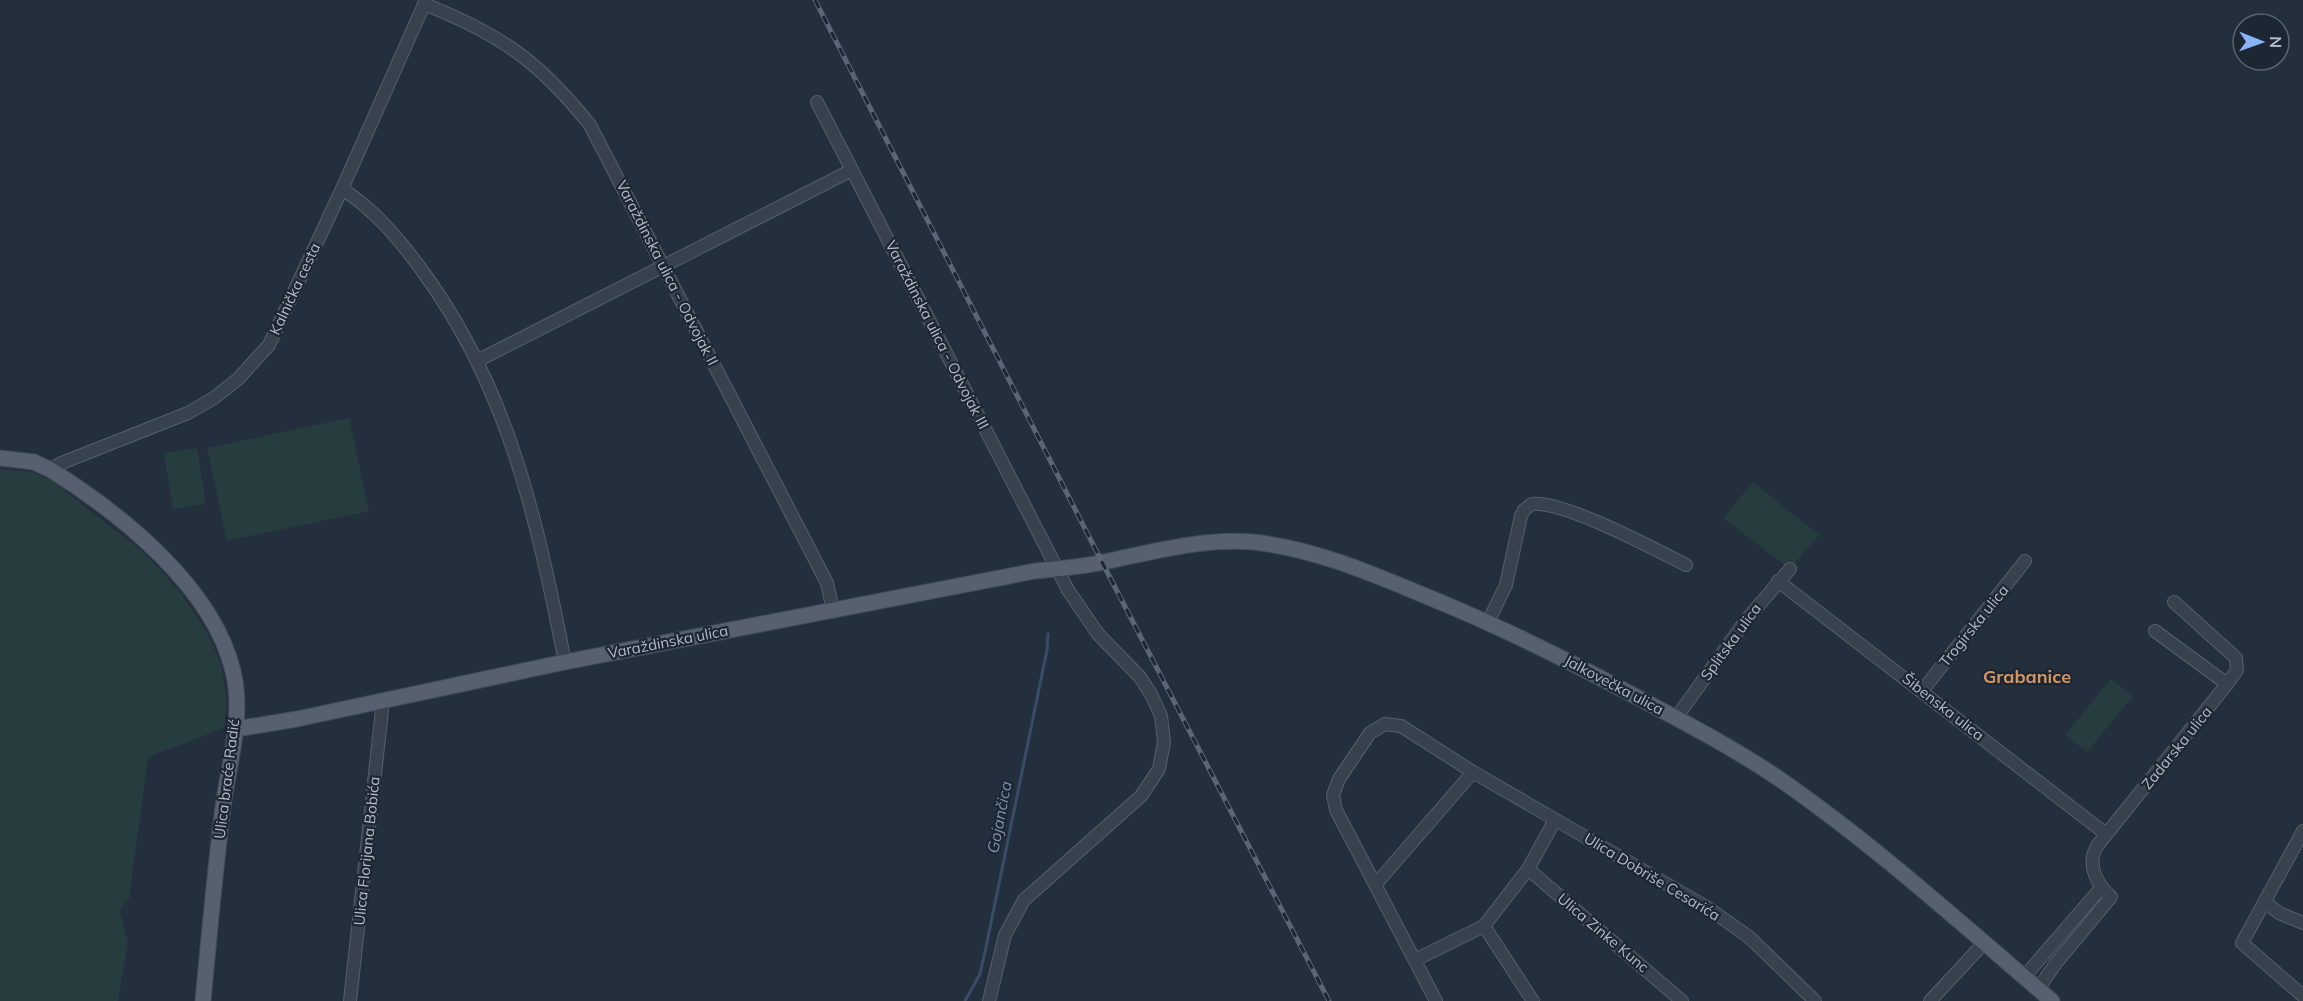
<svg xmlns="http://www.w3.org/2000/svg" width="2303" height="1001" viewBox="0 0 2303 1001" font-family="Mulish,sans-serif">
<rect width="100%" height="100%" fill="#242f3e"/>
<g fill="#263c3f">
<polygon points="349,418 369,511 227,541 207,448"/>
<polygon points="197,448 206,504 173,509 164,453"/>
<polygon points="0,469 33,472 51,480 142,551 165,575 182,595 207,632 221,664 227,697 224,728 148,757 129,899 120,910 128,942 118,1001 0,1001"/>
<polygon points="1753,482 1819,535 1790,569 1723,518"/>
<polygon points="2111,679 2133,696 2087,752 2065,735"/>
</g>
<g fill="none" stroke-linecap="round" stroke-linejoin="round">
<polyline stroke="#394c67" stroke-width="3" points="965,1001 980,974 985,952 1047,650 1048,634"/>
<defs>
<g id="minor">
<path d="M424,4C500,34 539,61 590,125L827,583L833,610"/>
<polyline points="817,102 1068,590 1098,634 1140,677 1152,696 1161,716 1164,742 1159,769 1141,796 1024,900 1005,935 989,1001"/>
<path d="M342,189C374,209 399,239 421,269C509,388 537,520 565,662"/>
<polyline points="477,361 852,170"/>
<polyline points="51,470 59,464 188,413 214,398 238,379 269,345 342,189 426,0"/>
<polyline points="1778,581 2106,834"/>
<polyline points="2174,602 2236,658 2237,670 2227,684"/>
<path d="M1488,622L1506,585L1521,516L1524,510L1532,504C1565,501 1654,549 1686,565"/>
<polyline points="1922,691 2025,561"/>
<polyline points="1676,718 1746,620 1790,569"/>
<polyline points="2303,831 2242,943 2303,996"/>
<polyline points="1528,869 1682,1001"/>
<polyline points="1376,884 1473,772"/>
<polyline points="2265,902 2279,913 2303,923"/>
<polyline points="1484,926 1533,1001"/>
<polyline points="1415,960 1484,926 1528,869 1555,820"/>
<polyline points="2024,977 2101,888"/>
<path d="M2038,989L2056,963L2111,897C2097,884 2086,865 2097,846L2227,684L2155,631"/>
<polyline points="350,1001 383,701"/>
<polyline points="1436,1001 1336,810 1333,795 1339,779 1370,733 1385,724 1401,726 1473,772 1708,908 1749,937 1815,1001"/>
<polyline points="1930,1001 1984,943"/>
</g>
<g id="major">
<path d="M0,458L34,462L51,470C121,514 213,587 233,671C244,715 229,763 223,807C215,871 209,936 203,1001"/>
<path d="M236,729L297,719L565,662L1035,571C1058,569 1081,567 1104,562C1152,552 1203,538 1253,542C1320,549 1384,579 1445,604C1509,631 1571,662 1633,695C1682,721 1732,747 1778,778C1875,845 1963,925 2052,1001"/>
</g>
</defs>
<use href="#minor" stroke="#565f6c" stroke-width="14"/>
<use href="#major" stroke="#414a57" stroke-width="17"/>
<use href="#minor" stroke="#38414e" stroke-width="12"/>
<use href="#major" stroke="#56606e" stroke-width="15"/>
<defs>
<polyline id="rail" points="815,0 1102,562 1329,1001"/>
</defs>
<use href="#rail" stroke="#5a6575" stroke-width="5"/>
<use href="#rail" stroke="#1d2633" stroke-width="3" stroke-dasharray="9" stroke-linecap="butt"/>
</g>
<g text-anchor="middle" stroke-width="4.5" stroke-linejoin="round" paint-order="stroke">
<g font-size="15" fill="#b4bcc9" stroke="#1d2633">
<text transform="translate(667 273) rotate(63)" y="5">Varaždinska ulica - Odvojak II</text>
<text transform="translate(295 289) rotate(-65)" y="5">Kalnička cesta</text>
<text transform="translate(937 335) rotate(63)" y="5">Varaždinska ulica - Odvojak III</text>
<text transform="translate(1974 626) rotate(-51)" y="5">Trogirska ulica</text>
<text transform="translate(668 642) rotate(-11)" y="5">Varaždinska ulica</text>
<text transform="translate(1731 642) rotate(-54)" y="5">Splitska ulica</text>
<text transform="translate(1614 685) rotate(28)" y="5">Jalkovečka ulica</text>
<text transform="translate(1943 707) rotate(38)" y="5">Šibenska ulica</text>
<text transform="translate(2177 748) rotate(-51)" y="5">Zadarska ulica</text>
<text transform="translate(227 779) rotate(-83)" y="5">Ulica braće Radić</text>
<text transform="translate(367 851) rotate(-84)" y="5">Ulica Florijana Bobića</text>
<text transform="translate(1652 877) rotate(31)" y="5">Ulica Dobriše Cesarića</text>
<text transform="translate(1603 933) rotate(40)" y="5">Ulica Zinke Kunc</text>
</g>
<g font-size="16" font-style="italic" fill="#7c92b1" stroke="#1d2633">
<text transform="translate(999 817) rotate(-79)" y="6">Gojančica</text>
</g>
<g font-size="18" font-weight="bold" fill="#d59563" stroke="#1d2633">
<text x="2027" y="683">Grabanice</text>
</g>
</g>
<g transform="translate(2261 42) rotate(91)"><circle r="28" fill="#1d2633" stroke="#59626f" stroke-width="1.5"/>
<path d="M0-4.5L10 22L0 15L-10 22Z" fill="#8ab4f8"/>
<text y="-9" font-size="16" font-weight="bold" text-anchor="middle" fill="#b4bcc9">N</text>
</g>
</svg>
